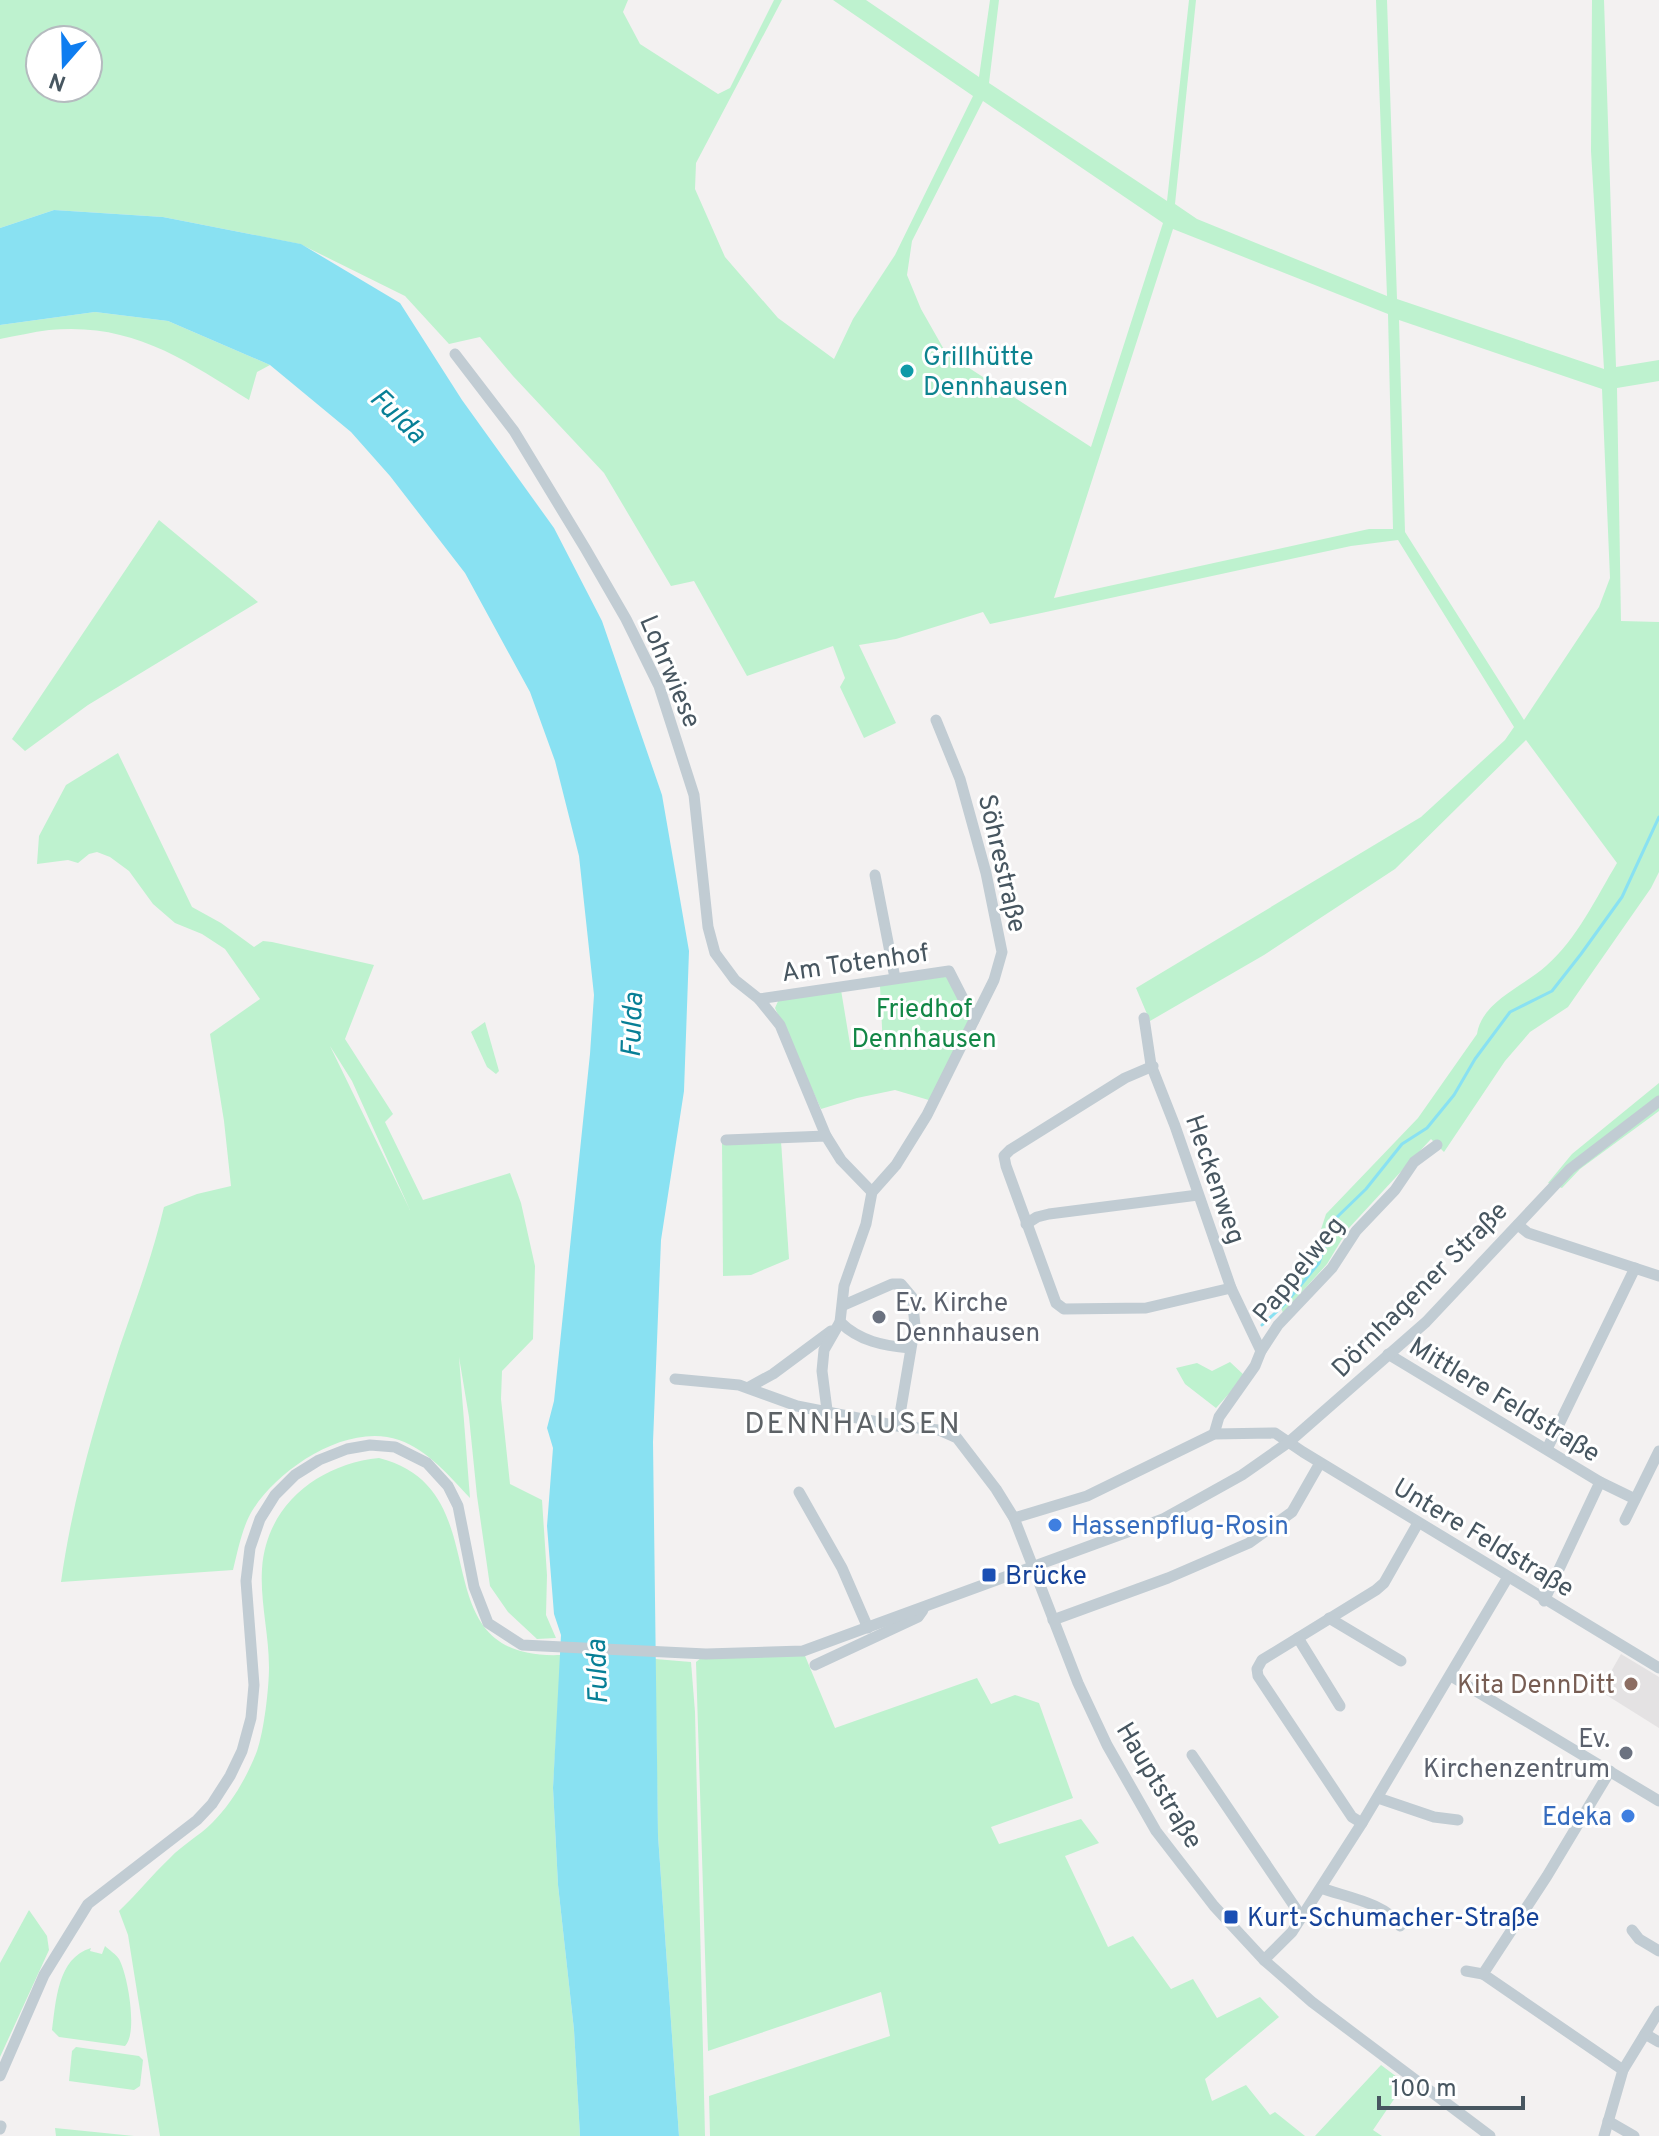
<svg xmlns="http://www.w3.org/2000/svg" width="1659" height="2136" viewBox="0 0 1659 2136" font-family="Overpass,sans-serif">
<rect width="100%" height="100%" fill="#f3f1f1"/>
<polygon fill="#e4e2e3" points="1621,1654 1659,1677 1659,1728 1600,1691"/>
<g fill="#bef2cf" fill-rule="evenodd">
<path d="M0,0H628L623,12L640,44L718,94L730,88L774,0H782L696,163L695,189L725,257L778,318L834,359L853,319L895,255L973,96L833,0H866L979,77L990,0H999L989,83L1167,201L1189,0H1196L1175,204L1197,219L1387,296L1376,0H1387L1397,299L1604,369L1591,151L1592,0H1604L1616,367L1659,360V381L1617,388L1621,621L1659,622V872L1651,888L1568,1007L1530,1032L1505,1061L1444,1152L1431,1139L1348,1229L1327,1264L1283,1313L1277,1297L1311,1260L1326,1214L1418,1118L1477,1034C1482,1001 1523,987 1546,966C1577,939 1596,898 1617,863L1526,740L1395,869L1264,955L1150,1021L1136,988L1421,817L1505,740L1514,727L1398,540L1351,546L990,624L983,612L896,639L859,645L896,723L864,738L840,687L845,678L833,646L747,676L694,581L671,586L604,473L513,376L480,337L449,344L405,296L300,244L163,217L54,210L0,228ZM40,40H88V88H40ZM983,101L1163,223L1091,447L946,353L921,309L907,275L912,241ZM1173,229L1388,314L1393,529H1369L1054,598ZM1399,320L1602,389L1610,578L1599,607L1524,720L1405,532Z"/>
<path d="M95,312L168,321L270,365L257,372L249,400C184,359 131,322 49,330C33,332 16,336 0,339V325Z"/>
<polygon points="159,520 258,602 88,705 25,751 12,739"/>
<path d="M118,753L192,907L221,923L254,947L263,941L272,942L374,965L345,1039L393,1114L385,1122L423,1200L510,1173L521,1203L535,1266L533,1339L502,1371L501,1399L510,1484L542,1500L547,1575L546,1615L556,1638L537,1639L508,1612L490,1586L477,1496L469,1417L459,1357L470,1498C449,1476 428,1450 399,1440C347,1422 278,1469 252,1511C242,1528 238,1550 233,1570L61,1582C72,1502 95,1423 120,1346C136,1300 153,1254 164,1207L197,1194L231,1186L224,1121L210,1034L260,999L225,949L202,934L175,923L153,904L129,871L110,857L97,852L89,854L78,863L68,860L37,864L39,836L66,785ZM330,1046L352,1081L410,1210Z"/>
<polygon points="949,976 971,1020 932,1101 895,1090 857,1098 821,1109 775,1008 779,999 841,990 851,1050 883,1048 880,986"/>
<polygon points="485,1022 499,1071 496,1074 487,1067 471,1032"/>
<polygon points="1659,1083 1659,1111 1580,1169 1562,1188 1548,1183 1572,1154"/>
<polygon points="781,1141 789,1259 751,1275 723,1276 722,1142"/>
<polygon points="1230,1362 1245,1376 1216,1408 1185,1384 1176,1368 1197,1363 1212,1371"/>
<path d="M379,1458C506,1490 413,1661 561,1655L553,1788L558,1885L574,2030L580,2136H160L128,1935L119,1911C137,1894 152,1875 170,1858C182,1845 199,1836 212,1823C232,1803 247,1777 257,1751C264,1731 269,1688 269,1667C269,1634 260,1602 262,1569C266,1505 319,1464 379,1458Z"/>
<polygon points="803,1651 835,1728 977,1678 991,1704 1015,1695 1039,1703 1073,1798 991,1827 999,1844 1081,1819 1099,1843 1065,1856 1108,1947 1133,1936 1171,1989 1193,1979 1217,2018 1260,1997 1279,2017 1205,2079 1212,2101 1246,2085 1270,2115 1275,2112 1305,2136 710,2136 709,2096 890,2036 881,1992 708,2051 696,1662 706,1654"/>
<polygon points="655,1659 691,1662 695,1712 705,2136 679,2136 658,1835"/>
<polygon points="29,1910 47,1936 49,1950 0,2057 0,1963"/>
<path d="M105,1946C109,1950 116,1954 119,1959C128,1975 138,2034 125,2046L59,2037L52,2030C56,2002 57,1958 91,1948L90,1951L102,1954Z"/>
<polygon points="76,2047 139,2056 143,2060 140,2086 134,2090 69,2081 72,2051"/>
<polygon points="1381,2065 1405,2083 1373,2130 1382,2136 1315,2136"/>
<polygon points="55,2128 134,2136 56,2136"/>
</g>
<polygon fill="#89e1f2" points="54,210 163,217 301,244 400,303 462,400 554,528 602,621 662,795 689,951 684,1091 661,1240 653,1442 658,1835 679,2136 580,2136 574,2030 558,1885 553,1788 561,1635 554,1614 547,1526 553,1448 547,1428 554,1401 590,1054 594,995 579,856 555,761 530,692 465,573 390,476 351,432 270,365 168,321 95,312 0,325 0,228"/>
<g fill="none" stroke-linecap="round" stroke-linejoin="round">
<polyline stroke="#89e1f2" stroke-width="3" points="1262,1325 1285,1304 1319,1263 1334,1220 1366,1189 1402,1144 1427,1128 1454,1095 1475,1059 1510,1012 1552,991 1581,954 1622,897 1659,817"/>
<g stroke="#c1ccd3" stroke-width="11">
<polyline points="455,354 514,431 585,548 626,619 659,686 694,795 708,927 715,953 735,980 759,999 780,1025 826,1136"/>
<polyline points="875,875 895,978"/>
<polyline points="759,999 949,971 974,1020"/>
<polyline points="1144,1018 1151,1065 1175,1126 1231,1288 1261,1351"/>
<polyline points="1153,1066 1125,1078 1010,1150 1004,1156 1006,1166 1056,1303 1064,1309 1146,1308 1231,1288"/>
<polyline points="726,1140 826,1136 841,1160 872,1192"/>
<polyline points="1026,1224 1037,1217 1049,1214 1198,1195"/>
<polyline points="1518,1225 1528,1233 1659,1276"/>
<polyline points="844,1305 892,1284 901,1284 912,1297 915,1325 898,1426"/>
<path d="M840,1322C859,1341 884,1346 910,1348"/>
<polyline points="1388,1354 1600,1482 1635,1499"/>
<polyline points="675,1379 739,1385 797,1406 898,1426 939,1430 957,1438 996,1489 1014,1518 1078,1683 1107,1745 1156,1831 1214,1906 1264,1960 1312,2002 1490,2136"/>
<polyline points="749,1387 773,1374 831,1331"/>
<polyline points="827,1410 822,1371 824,1350 840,1322 844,1286 866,1224 872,1192 896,1165 927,1115 994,980 1002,952 986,873 960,779 936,720"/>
<polyline points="1214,1434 1219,1417 1255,1366 1261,1351 1278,1325 1332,1268 1356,1231 1395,1190 1414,1162 1437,1145"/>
<polyline points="1547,1449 1635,1268"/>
<polyline points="799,1492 842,1568 868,1628"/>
<polyline points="1014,1518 1087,1496 1214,1434 1275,1433 1303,1452 1659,1668"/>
<polyline points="1625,1520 1659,1451"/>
<polyline points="1544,1601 1600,1482"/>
<polyline points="1329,1618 1401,1661"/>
<polyline points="1053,1620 1168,1578 1249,1543 1292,1512 1320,1463"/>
<polyline points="1298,1638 1340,1706"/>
<polyline points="815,1665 918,1617 923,1610"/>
<polyline points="1451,1676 1659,1801"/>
<polyline points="1192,1755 1301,1916"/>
<polyline points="1610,1771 1547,1876 1483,1974 1623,2070"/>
<polyline points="1378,1798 1434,1817 1458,1820"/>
<polyline points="1362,1823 1352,1817 1258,1676 1257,1669 1262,1660 1376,1590 1384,1583 1418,1523"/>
<path d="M1321,1888C1345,1897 1386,1903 1400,1926"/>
<polyline points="1632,1930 1639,1939 1659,1951"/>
<polyline points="1264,1960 1292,1932 1362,1823 1508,1577"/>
<polyline points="1466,1971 1483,1974"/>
<polyline points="1645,2034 1659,2042"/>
<polyline points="0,2076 44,1975 88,1904 197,1820 212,1804 230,1776 242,1751 251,1718 254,1685 246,1581 250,1548 260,1519 275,1495 295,1475 319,1460 347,1449 370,1445 395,1447 427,1463 448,1486 458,1506 474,1587 488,1623 522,1645 706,1654 803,1651 1163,1519 1242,1475 1289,1442 1426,1322 1570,1169 1659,1101"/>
<polyline points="1608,2121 1634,2136"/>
<polyline points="0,2129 1,2126"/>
<polyline points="1604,2136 1623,2070 1659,2011"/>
</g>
</g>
<circle fill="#0f9aa8" stroke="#fff" stroke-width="3" cx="907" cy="371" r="8"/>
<g fill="#6b7280" stroke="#fff" stroke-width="3">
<circle cx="879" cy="1317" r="8"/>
<circle cx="1626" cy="1753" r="8"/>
</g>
<g fill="#3f7fe0" stroke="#fff" stroke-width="3">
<circle cx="1055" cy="1525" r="8"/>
<circle cx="1628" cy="1816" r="8"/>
</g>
<g fill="#1a4fb4" stroke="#fff" stroke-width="3">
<rect x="981" y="1567" width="16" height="16" rx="4"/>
<rect x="1223" y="1909" width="16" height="16" rx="4"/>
</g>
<circle fill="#8d6e63" stroke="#fff" stroke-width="3" cx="1631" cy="1684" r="8"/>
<g text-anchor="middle" stroke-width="6" stroke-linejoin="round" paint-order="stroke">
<g font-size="26" fill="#0d838f" stroke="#fff" text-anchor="start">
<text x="923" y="365">Grillhütte<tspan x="923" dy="30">Dennhausen</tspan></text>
</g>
<g font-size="26" fill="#475660" stroke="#fff">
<text transform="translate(671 671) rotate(67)" y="9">Lohrwiese</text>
<text transform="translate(1003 863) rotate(77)" y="9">Söhrestraße</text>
<text transform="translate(855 962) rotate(-8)" y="9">Am Totenhof</text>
<text transform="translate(1216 1179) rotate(71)" y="9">Heckenweg</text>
<text transform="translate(1298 1269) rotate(-51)" y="9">Pappelweg</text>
<text transform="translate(1419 1289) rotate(-45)" y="9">Dörnhagener Straße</text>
<text transform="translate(1505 1399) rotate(31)" y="9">Mittlere Feldstraße</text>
<text transform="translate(1484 1537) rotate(31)" y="9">Untere Feldstraße</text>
<text transform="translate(1160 1785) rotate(59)" y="9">Hauptstraße</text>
</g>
<g font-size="26" fill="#128746" stroke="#fff">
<text x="924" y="1017">Friedhof<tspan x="924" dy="30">Dennhausen</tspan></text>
</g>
<g font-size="26" fill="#5b616d" stroke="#fff" text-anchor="start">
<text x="895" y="1311">Ev. Kirche<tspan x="895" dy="30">Dennhausen</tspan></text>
<text x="1610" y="1747" text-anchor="end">Ev.<tspan x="1610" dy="30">Kirchenzentrum</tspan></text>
</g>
<g font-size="26" fill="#366cbe" stroke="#fff" text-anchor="start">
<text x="1071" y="1534">Hassenpflug-Rosin</text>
<text x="1612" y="1825" text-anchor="end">Edeka</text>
</g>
<g font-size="26" fill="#164399" stroke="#fff" text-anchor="start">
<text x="1005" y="1584">Brücke</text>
<text x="1247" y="1926">Kurt-Schumacher-Straße</text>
</g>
<g font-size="26" fill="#785e54" stroke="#fff" text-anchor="end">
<text x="1615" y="1693">Kita DennDitt</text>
</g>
<g font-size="28" font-style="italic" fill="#077f96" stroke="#fff">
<text transform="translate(399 415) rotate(44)" y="10">Fulda</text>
<text transform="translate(631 1025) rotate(-88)" y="10">Fulda</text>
<text transform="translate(596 1672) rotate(-92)" y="10">Fulda</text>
</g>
<g font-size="30" letter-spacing="2" fill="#5d6266" stroke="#fff">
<text x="853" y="1433">DENNHAUSEN</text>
</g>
</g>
<g transform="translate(64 64) rotate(200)"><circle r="38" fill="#ffffff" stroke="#b5bbbf" stroke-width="2"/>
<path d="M0-6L14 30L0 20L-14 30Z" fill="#0e7df0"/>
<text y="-12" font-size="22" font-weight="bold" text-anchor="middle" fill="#475660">N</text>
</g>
<path d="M1379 2096v12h144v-12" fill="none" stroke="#475660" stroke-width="4"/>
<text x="1391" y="2096" font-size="24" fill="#475660" stroke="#ffffff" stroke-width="6" paint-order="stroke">100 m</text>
</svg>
